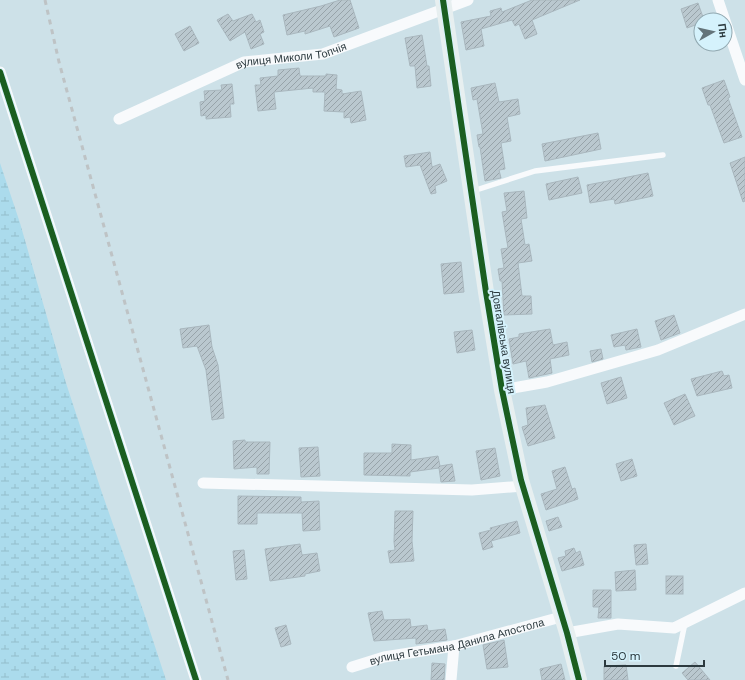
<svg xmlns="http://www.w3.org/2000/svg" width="745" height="680" viewBox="0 0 745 680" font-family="'DM Sans',sans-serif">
<defs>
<pattern id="wetland-marsh" width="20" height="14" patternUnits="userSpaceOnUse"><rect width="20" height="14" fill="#abdbec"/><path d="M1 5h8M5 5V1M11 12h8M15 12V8" fill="none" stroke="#93bdcb"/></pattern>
<pattern id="building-hatch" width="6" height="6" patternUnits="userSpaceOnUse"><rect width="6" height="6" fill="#bac8cf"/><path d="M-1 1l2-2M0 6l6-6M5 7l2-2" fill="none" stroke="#97a3a9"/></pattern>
</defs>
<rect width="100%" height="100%" fill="#cde1e8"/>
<polygon fill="url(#wetland-marsh)" points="0,163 20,223 66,383 101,490 144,613 166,680 0,680"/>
<g fill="url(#building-hatch)" stroke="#a9b7be">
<polygon points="340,0 350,0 359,28 334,37 330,26 305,34 305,31 287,35 283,15 321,6"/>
<polygon points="532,0 580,0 532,20 537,34 525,39 519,24 515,26 512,20 481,29 484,46 466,50 461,22 491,16 490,11 501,8 502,12"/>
<polygon points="698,3 704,20 701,20 701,23 687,28 681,9"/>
<polygon points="228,14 233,21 252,14 256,22 260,20 264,32 260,34 264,44 251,49 245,32 230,41 217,20"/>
<polygon points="190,26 199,43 184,51 175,34"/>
<polygon points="422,35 427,66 429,66 431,86 417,88 415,66 410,66 405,38"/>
<polygon points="299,68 300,76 326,76 326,74 337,75 336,89 342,90 342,94 361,91 366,120 351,123 350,117 344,118 344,112 324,111 325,92 313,92 313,88 274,92 276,109 258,111 255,85 261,85 260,78 278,76 278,70"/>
<polygon points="724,80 730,97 728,98 742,137 724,143 710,105 708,105 702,88"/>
<polygon points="495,83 499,102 518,99 520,114 507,117 511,141 501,143 505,169 499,170 501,178 485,181 480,147 479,147 477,135 483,134 477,99 473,100 471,88"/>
<polygon points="232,84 234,104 230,104 231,117 206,119 206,115 201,116 200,102 205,101 204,91 222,90 221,85"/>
<polygon points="598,133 601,149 545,161 542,144"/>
<polygon points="430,152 432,167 440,164 447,181 435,186 436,193 431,194 420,165 406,167 404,156"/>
<polygon points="745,157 745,201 743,202 730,163"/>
<polygon points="648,173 653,196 615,204 614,199 590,203 587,185 608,181"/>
<polygon points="578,177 582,193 549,200 546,184"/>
<polygon points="524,191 527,218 521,219 525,245 529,244 532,261 518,263 522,296 531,296 532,314 504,315 502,281 500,281 498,269 504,268 501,249 508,248 502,212 507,211 504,193"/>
<polygon points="461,262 464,292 444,294 441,264"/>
<polygon points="674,315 680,333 661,340 655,321"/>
<polygon points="209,325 212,347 218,365 224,418 212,420 206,370 197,346 183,348 180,329"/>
<polygon points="550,329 553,345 567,342 569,355 550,359 552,373 529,378 526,361 513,364 509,339 519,337 519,334"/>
<polygon points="637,329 641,347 626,350 625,345 614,347 611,335"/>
<polygon points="472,330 475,350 457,353 454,332"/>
<polygon points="601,349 603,359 592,362 590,351"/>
<polygon points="722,371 724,376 729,375 732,388 697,396 691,379"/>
<polygon points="621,377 627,398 607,404 601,383"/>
<polygon points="685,394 695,416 674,425 664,403"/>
<polygon points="545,405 555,438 528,446 522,427 528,425 526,408"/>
<polygon points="245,440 245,442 270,442 269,474 257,474 257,467 234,469 233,441"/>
<polygon points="392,444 411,445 411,460 438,456 440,466 452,464 455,481 441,482 439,468 410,472 410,476 364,475 364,453 392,453"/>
<polygon points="318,447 320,476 301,477 299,448"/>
<polygon points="495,448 500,476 481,480 476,451"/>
<polygon points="632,459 637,476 621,481 616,464"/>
<polygon points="565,467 572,489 575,488 578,499 546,510 541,494 557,489 552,471"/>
<polygon points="238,496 301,497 301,502 319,501 320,530 303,531 302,513 257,513 257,524 238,524"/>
<polygon points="395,511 413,511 412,541 414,561 390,563 388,551 395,550 394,542"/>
<polygon points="558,517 562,527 549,531 546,521"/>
<polygon points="517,521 520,533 491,541 493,547 483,550 479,533 491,530 490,528"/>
<polygon points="300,544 302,555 317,553 320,571 305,574 305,576 270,581 265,549"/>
<polygon points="646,544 648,564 636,565 634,545"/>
<polygon points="574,548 576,553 580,551 584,565 562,571 558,558 566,556 565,551"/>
<polygon points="244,550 247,579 236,580 233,551"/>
<polygon points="635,570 636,590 616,591 615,572"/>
<rect x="666" y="576" width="17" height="18"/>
<polygon points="593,590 611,590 611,618 598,618 599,607 593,607"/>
<polygon points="382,611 384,620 410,619 411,627 427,625 428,631 445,629 447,640 416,644 416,638 374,641 368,613"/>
<polygon points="286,625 291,644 281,647 275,628"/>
<polygon points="504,640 508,667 487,669 483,645"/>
<polygon points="695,662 710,680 688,680 682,673"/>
<polygon points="432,663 445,664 444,680 431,680"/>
<polygon points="561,664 565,680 542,680 540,669"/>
<polygon points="626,665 628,680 604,680 604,666"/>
</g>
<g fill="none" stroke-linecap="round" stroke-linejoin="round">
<g stroke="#f8fafc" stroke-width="5.5">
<polyline points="473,191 535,171 663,155"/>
<polyline points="676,666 685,623"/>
</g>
<g stroke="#f8fafc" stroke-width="11">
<polyline points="718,0 745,80"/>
<polyline points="0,72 196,680"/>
<path id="s1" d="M119,119L244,62L323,54L468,0"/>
<polyline points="502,390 547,382 658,350 745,314"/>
<polyline points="203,483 472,490 523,486"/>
<polyline points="567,633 618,624 674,628 745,593"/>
<path id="s2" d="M352,667L384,657L454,646L561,617"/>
<polyline points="451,680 454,646"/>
</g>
<polyline stroke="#e7eff0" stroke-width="16" points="443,0 486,292 502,390 521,480 567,633 579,680"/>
<polyline stroke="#bec3c5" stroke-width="3" stroke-dasharray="5 5" stroke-linecap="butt" points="45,0 59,62 228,680"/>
<defs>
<g id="cycleway">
<polyline points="443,0 486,292 502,390 521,480 567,633 579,680"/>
<polyline points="0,72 196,680"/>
</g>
</defs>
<use href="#cycleway" stroke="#d5f2fc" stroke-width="8"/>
<use href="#cycleway" stroke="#1b5e20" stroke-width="6"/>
</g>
<g text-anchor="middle" stroke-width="4" stroke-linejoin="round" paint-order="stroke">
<g font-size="11" fill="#2c3a3f" stroke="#d5f2fc">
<text dy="4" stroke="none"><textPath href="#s1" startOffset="185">вулиця Миколи Топчія</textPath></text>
<text transform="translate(504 342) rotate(81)" y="4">Довгалівська вулиця</text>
<text dy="4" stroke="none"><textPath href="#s2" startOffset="108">вулиця Гетьмана Данила Апостола</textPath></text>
</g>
</g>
<g transform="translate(713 32) rotate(82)"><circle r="19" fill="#d5f2fc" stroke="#91a8b0"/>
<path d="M0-3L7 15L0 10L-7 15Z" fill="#64747a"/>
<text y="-6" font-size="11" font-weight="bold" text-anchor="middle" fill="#2c3a3f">Пн</text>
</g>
<path d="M605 660v6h99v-6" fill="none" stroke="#2c3a3f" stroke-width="2"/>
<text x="611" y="660" font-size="12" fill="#2c3a3f" stroke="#d5f2fc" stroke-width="3" paint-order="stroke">50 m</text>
</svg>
